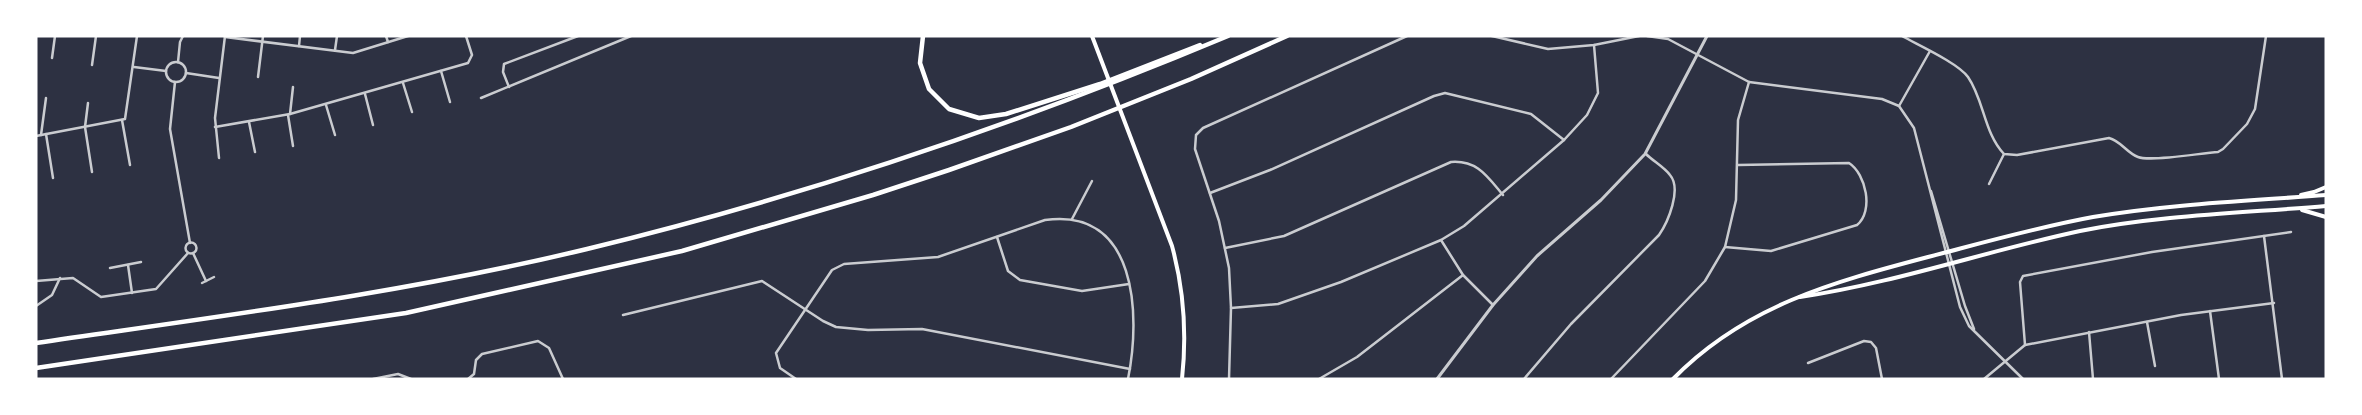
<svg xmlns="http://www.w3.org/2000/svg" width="2362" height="415" viewBox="0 0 2362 415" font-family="'PT Sans',sans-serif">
<rect width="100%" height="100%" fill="#2d3142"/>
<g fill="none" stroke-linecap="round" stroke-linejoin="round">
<g stroke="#caccd0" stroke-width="2.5">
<polyline points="386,36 388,42"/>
<polyline points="1492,36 1548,49 1594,45 1639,36"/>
<polyline points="1647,36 1668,39 1749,82 1882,99 1899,106 1914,128 1960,307 1969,326 2023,379"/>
<path d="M1902,36C1918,45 1958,63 1968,77C1984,100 1984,133 2004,154L2017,155L2109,138C2121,141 2127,153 2138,157C2151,162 2201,153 2218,152L2223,149L2247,124L2255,109L2266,36"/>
<polyline points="225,37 353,53 408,36"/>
<polyline points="299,46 300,36"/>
<polyline points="335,50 337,36"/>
<polyline points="52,58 55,36"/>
<polyline points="178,62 180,42 183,36"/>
<circle cx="176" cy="72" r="10"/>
<polyline points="92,65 96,36"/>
<polyline points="134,67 166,71"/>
<polyline points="441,71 450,102"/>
<polyline points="186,73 219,78"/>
<polyline points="258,77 263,36"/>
<polyline points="175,82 170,129 190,243"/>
<polyline points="403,83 412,112"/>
<polyline points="509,87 503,72 504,64 578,36"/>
<polyline points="365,94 373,125"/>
<polyline points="481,98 631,36"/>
<polyline points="88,103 85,127 92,172"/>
<polyline points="326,105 335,135"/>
<polyline points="1899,106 1930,51"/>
<polyline points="290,114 293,87"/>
<polyline points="288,115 293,146"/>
<polyline points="122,120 130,165"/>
<polyline points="249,122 255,152"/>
<polyline points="215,127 290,114 468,63 472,55 466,36"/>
<polyline points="46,134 53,178"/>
<polyline points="41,135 46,98"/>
<polyline points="36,136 125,119 137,36"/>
<polyline points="219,158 215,118 225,36"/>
<polyline points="1989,184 2004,154"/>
<polyline points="1931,191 1965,306 1974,329"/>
<polyline points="1210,193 1270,170 1434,96 1445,93 1531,114 1564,140"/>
<polyline points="1072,219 1092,181"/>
<polyline points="2264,236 2282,379"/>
<polyline points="997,237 1008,271 1020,280 1082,291 1129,284"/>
<polyline points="1441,240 1463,275 1493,305"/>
<circle cx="191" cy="248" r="5.5"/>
<path d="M1725,247L1771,251L1857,225C1874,211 1866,174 1849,163L1738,165"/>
<path d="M1225,248L1284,236L1451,162C1477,160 1487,176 1503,195"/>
<polyline points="193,253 206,281"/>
<polyline points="128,265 132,293"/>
<polyline points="110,268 141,262"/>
<polyline points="36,281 73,278 101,297 156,289 188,253"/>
<polyline points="202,283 214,277"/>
<polyline points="36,306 52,295 60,278"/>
<polyline points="1231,308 1278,304 1341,282 1441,240 1464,226 1564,140 1587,115 1598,93 1594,45"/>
<polyline points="2210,311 2219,379"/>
<polyline points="623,315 762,281 823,321 836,327 868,330 922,329 1130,369"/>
<polyline points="2147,322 2155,366"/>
<polyline points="2089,332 2093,379"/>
<polyline points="2025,345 2181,315 2274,303"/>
<polyline points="1808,363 1864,341 1871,342 1876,348 1882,379"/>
<polyline points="373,379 398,374 411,379"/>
<polyline points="468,379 474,374 476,360 482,354 538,341 549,348 563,379"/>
<path d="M796,379L780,368L776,353L832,270L844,264L938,257L1045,220C1137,207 1141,315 1128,379"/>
<polyline points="1229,379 1231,308 1229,268 1219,221 1195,149 1196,135 1203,128 1407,36"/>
<polyline points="1319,379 1357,357 1463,275"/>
<path d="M1524,379L1571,324L1659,235C1668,222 1682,189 1670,175C1664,167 1653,161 1646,154"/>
<polyline points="1611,379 1705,281 1725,247 1736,200 1738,120 1749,82"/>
<polyline points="1984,379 2025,345 2020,282 2023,276 2152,252 2291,232"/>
</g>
<polyline stroke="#caccd0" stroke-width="3" points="1437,379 1493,305 1537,256 1601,200 1645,154 1707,36"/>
<g stroke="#fff" stroke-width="4">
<path d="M1092,36L1172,246C1184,290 1187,333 1182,379"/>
<polyline points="2301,195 2314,192 2326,187"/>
<polyline points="2302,210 2326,217"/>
<path d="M1800,297C1895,283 1986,251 2080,231C2161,215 2244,213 2326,206"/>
<path d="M1673,379C1744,306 1833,282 1928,257C1982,243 2038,227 2093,217C2170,204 2248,201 2326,195"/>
</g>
<g stroke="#fff" stroke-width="4.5">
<polyline points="923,36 920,63 929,89 949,109 979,118 1006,114 1100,84 1200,45"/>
<path d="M36,343C221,316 405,293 587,249C806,196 1020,123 1228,36"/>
<polyline points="36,368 406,313 682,251 873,195 949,170 1071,127 1191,79 1287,36"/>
</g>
</g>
<rect width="2362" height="415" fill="none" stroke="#ffffff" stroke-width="75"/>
</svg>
